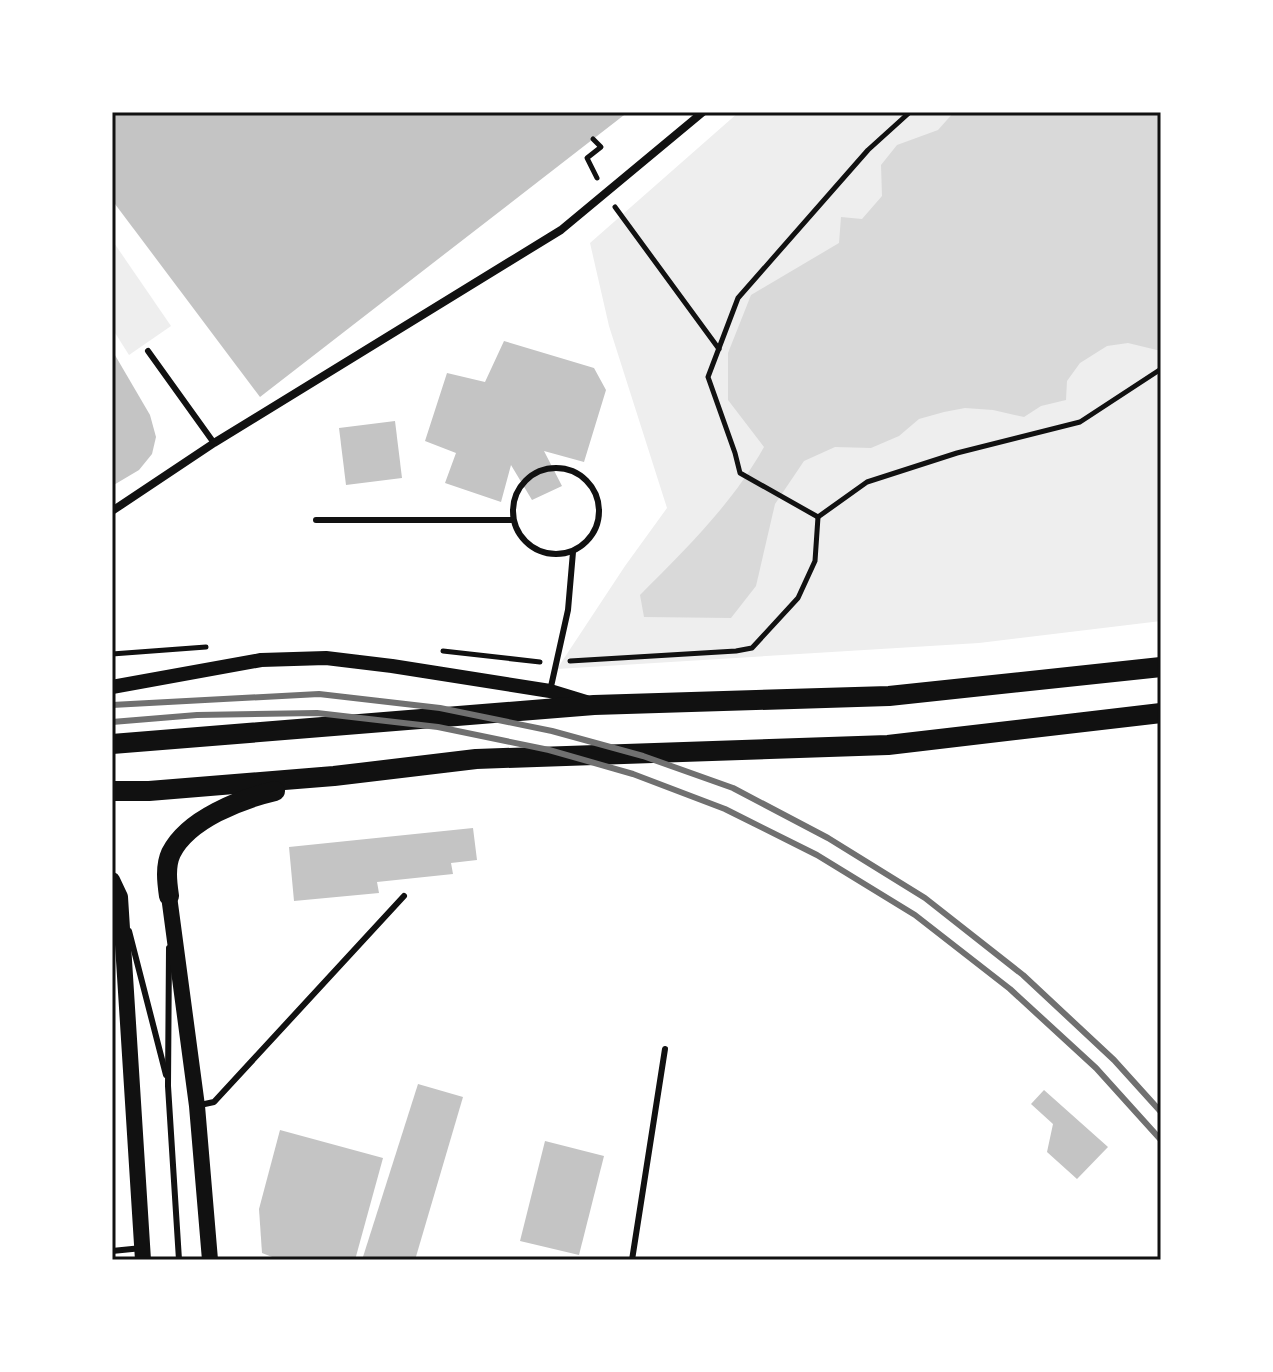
<svg xmlns="http://www.w3.org/2000/svg" width="1273" height="1372" viewBox="0 0 1273 1372" font-family="Karla,sans-serif">
<rect width="100%" height="100%" fill="#fff"/>
<g fill="#eee">
<polygon points="739,112 1161,112 1161,621 979,643 557,669 625,566 667,508 609,326 590,243"/>
<polygon points="112,240 171,326 129,355 112,328"/>
</g>
<path fill="#d9d9d9" d="M954,112H1161V351L1128,343L1107,346L1080,363L1067,381L1066,400L1041,406L1024,417L993,410L965,408L944,412L919,419L899,436L871,448L835,447L804,461L775,504L756,586L731,618L644,617L640,595C686,549 732,504 764,447L728,400V353L751,295L839,243L841,217L862,219L882,196L881,165L897,145L938,130Z"/>
<g fill="#c4c4c4">
<polygon points="112,112 628,112 260,397 112,200"/>
<polygon points="504,341 594,368 606,390 584,462 544,451 562,486 532,500 511,465 501,502 445,483 456,453 425,441 447,373 485,382"/>
<polygon points="112,350 150,415 156,437 152,454 139,470 112,486"/>
<polygon points="395,421 402,478 346,485 339,428"/>
<polygon points="473,828 477,860 451,863 453,874 377,882 379,893 294,901 289,847"/>
<polygon points="418,1084 463,1097 415,1260 362,1260"/>
<polygon points="1044,1090 1108,1147 1077,1179 1047,1152 1053,1124 1031,1104"/>
<polygon points="280,1130 383,1158 355,1260 280,1260 262,1253 259,1209"/>
<polygon points="545,1141 604,1156 579,1255 520,1241"/>
</g>
<g fill="none" stroke-linecap="round" stroke-linejoin="round">
<g stroke="#111" stroke-width="5">
<polyline points="910,112 868,150 738,298 708,377 735,453 740,473 818,517 867,482 957,453 1080,422 1161,369"/>
<polyline points="593,139 601,147 587,158 597,178"/>
<polyline points="615,207 719,349"/>
<polyline points="443,651 540,662"/>
<polyline points="112,654 206,647"/>
<polyline points="570,661 736,651 752,648 798,598 815,561 818,517"/>
</g>
<g stroke="#111" stroke-width="6">
<polyline points="148,351 214,443"/>
<circle cx="556" cy="511" r="43"/>
<polyline points="316,520 513,520"/>
<polyline points="550,691 568,610 573,552"/>
<polyline points="129,931 166,1075"/>
<polyline points="169,948 168,1086 179,1260"/>
<polyline points="200,1105 214,1102 404,896"/>
<polyline points="112,1251 142,1248"/>
<polyline points="632,1260 665,1049"/>
</g>
<polyline stroke="#111" stroke-width="8" points="112,511 214,443 561,230 703,112"/>
<polyline stroke="#111" stroke-width="14" points="112,687 261,660 326,658 392,666 550,691 586,702"/>
<g stroke="#111" stroke-width="16">
<polyline points="112,880 120,897 143,1260"/>
<polyline points="169,896 197,1106 210,1260"/>
</g>
<g stroke="#111" stroke-width="20">
<polyline points="112,744 594,705 889,696 1161,667"/>
<polyline points="112,791 149,791 334,776 476,759 888,745 1161,713"/>
<path d="M169,896C167,882 165,866 171,853C188,819 241,799 275,791"/>
</g>
<g stroke="#707070" stroke-width="6">
<polyline points="112,705 319,694 440,708 552,731 643,756 733,788 828,838 925,898 1023,975 1114,1060 1161,1112"/>
<polyline points="112,722 197,715 317,713 438,727 549,750 633,774 725,809 817,855 915,915 1010,989 1096,1068 1161,1140"/>
</g>
</g>
<rect width="1273" height="1372" fill="none" stroke="#ffffff" stroke-width="228"/>
<rect x="114" y="114" width="1045" height="1144" fill="none" stroke="#111" stroke-width="3"/>
</svg>
